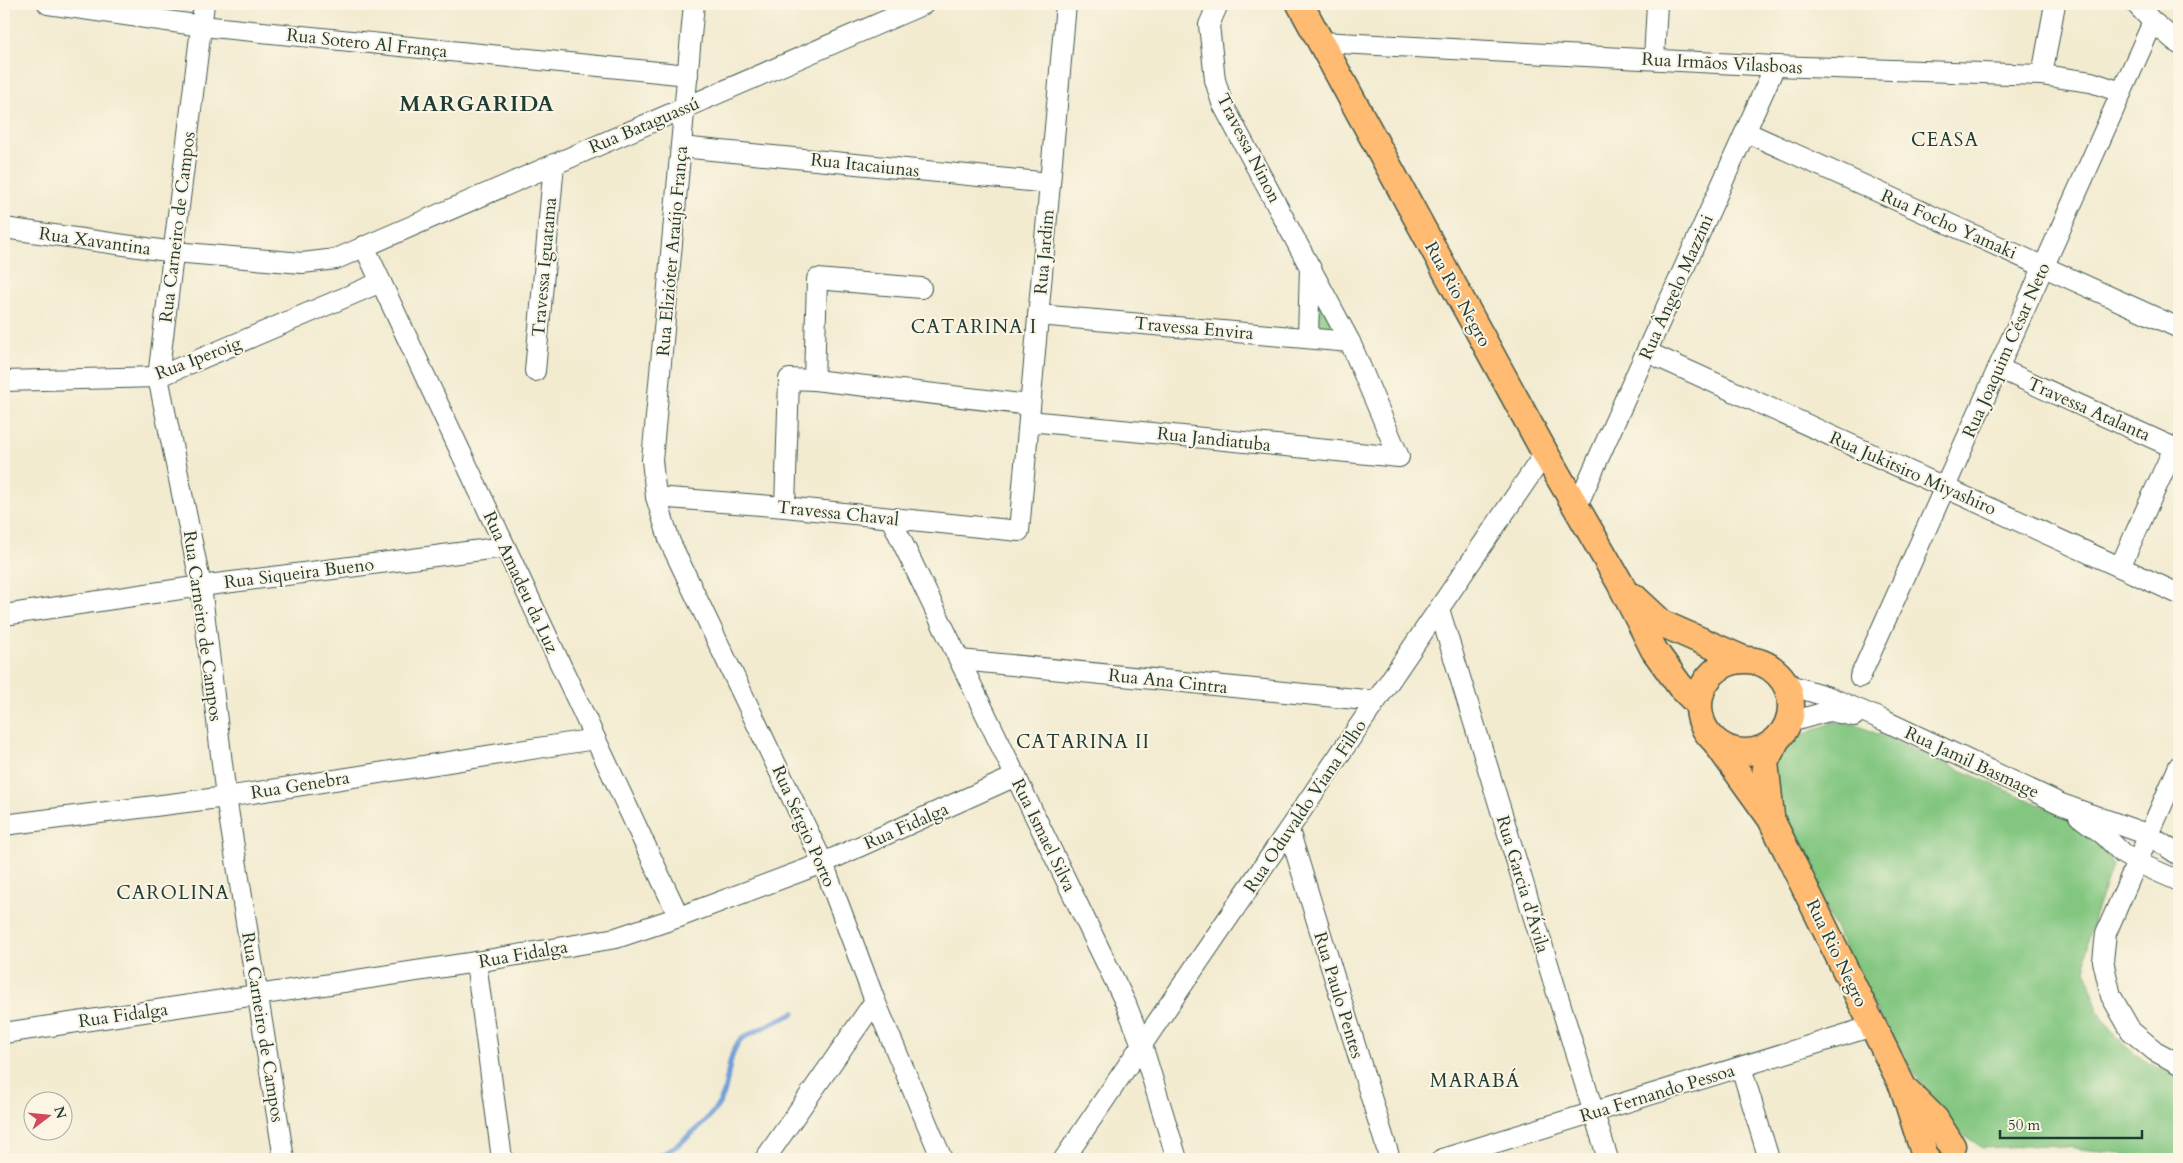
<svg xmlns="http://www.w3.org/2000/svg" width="2183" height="1163" viewBox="0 0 2183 1163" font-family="Cardo,serif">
<rect width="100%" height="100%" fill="#fcf5e5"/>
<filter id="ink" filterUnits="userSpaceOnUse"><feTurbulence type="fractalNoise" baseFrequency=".02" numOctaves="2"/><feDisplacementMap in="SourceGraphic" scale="10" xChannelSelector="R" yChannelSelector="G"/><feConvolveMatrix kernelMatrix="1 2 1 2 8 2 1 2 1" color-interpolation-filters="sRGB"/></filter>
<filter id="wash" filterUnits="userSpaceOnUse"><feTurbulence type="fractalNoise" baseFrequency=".0096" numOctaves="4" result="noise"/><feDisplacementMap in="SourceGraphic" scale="20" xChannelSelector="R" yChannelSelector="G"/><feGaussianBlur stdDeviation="1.12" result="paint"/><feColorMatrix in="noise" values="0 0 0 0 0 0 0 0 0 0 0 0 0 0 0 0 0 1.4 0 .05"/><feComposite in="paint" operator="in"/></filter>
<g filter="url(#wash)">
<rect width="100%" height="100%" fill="#f2ebd0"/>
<g fill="#82c680" stroke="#50825a">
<polygon points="1317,294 1338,335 1318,333"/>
<path d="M1833,722L1857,725L2059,813L2104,846L2112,866C2103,895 2084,935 2086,966C2086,972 2089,979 2090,985C2101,1033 2134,1060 2179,1077V1159H2135L2118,1153L2047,1145L1983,1148L1962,1134L1936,1109L1875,1008L1773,804L1774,763L1789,741Z"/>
</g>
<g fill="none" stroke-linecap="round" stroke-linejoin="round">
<path stroke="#6f9ed8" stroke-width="5.5" d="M655,1159C677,1147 716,1118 724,1093C729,1076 728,1057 739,1041C744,1035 784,1018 794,1013"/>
</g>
</g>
<g filter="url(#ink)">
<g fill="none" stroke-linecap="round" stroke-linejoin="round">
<defs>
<g id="minor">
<polyline points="48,4 202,26 688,75"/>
<polyline points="204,4 158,377 201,586 226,797 284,1159"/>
<polyline points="694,4 652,460 656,497 670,542 823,863 875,1001 942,1159"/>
<polyline points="2136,4 2153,22 2179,44"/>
<polyline points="1321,42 1775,66 2042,75 2091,82 2121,92"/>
<polyline points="1654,59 1657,4"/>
<polyline points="2042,75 2055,4"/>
<polyline points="1746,132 2179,328"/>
<polyline points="681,147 1050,183"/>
<polyline points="4,228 174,252 302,263 336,259 924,4"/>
<polyline points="364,246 679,917"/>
<polyline points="1038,315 1350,342"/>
<polyline points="1308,337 1310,267"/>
<polyline points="1647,352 2179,594"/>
<polyline points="1998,368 2179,450"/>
<polyline points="535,371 554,164"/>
<polyline points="814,380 817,279 921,288"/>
<polyline points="4,381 158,377 381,282"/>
<polyline points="1029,421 1399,457 1350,342 1222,103 1215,80 1209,25 1218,4"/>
<polyline points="656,497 785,507 1019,531 1066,4"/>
<polyline points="785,507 789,379 814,380 1030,405"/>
<polyline points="1576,508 1775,66"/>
<polyline points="891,519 1126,1004 1142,1045 1177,1159"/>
<polyline points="2120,567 2174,448"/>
<polyline points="1439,609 1608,1159"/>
<polyline points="4,615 201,586 505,547"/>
<polyline points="960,660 1376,701"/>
<polyline points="1860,677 2153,22"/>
<polyline points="1786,684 1829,697 1883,720 2061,804 2149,835 2179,855"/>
<polyline points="1787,726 1794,721 1829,711 1854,716"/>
<polyline points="2179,766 2106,933 2103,961 2111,996 2131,1031 2155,1051 2179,1064"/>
<polyline points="2079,816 2104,835 2123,854 2136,862 2179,881"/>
<polyline points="4,825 226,797 595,739"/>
<polyline points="1289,830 1390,1159"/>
<polyline points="476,962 502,1159"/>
<polyline points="4,1033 476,962 616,938 679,917 823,863 1016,776"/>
<polyline points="1741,1067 1769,1159"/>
<polyline points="765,1159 875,1001"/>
<polyline points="1064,1159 1545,453"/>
<polyline points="1442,1159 1873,1026"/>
</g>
<g id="major">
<polyline points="1300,4 1545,453 1620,583 1654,650 1680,686 1697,703"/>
<polyline points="1634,597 1663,624 1743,659"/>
<circle cx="1745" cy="706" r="46"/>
<polyline points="1717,744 1771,819 1903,1087 1926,1159"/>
<polyline points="1771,816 1765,762 1775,743"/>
<polyline points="1907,1091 1935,1119 1952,1146"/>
</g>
</defs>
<use href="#minor" stroke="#3f574b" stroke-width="22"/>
<use href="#major" stroke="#3f574b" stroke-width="29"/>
<use href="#minor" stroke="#fff" stroke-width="20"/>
<use href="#major" stroke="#febb71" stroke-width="26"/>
</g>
</g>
<g text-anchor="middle" stroke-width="4" stroke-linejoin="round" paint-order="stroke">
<g font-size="18" fill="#1f3d34" stroke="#fcf5e5">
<text transform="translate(367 43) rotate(6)" y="6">Rua Sotero Al França</text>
<text transform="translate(1722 63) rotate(3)" y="6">Rua Irmãos Vilasboas</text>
<text transform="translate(644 125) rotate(-23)" y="6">Rua Bataguassú</text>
<text transform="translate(1249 148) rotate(63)" y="6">Travessa Ninon</text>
<text transform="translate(865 165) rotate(6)" y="6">Rua Itacaiunas</text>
<text transform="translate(1949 224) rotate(24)" y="6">Rua Focho Yamaki</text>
<text transform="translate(177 227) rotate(-83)" y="6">Rua Carneiro de Campos</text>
<text transform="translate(95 241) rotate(8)" y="6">Rua Xavantina</text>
<text transform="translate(672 251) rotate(-85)" y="6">Rua Elizióter Araújo França</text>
<text transform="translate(1044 252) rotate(-85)" y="6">Rua Jardim</text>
<text transform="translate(544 267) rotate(-85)" y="6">Travessa Iguatama</text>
<text transform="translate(1676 287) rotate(-66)" y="6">Rua Ângelo Mazzini</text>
<text transform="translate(1458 294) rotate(61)" y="6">Rua Rio Negro</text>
<text transform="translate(1194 328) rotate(5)" y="6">Travessa Envira</text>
<text transform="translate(2006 350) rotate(-66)" y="6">Rua Joaquim César Neto</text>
<text transform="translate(198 358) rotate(-21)" y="6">Rua Iperoig</text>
<text transform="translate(2089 409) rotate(24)" y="6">Travessa Atalanta</text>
<text transform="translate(1214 439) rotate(6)" y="6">Rua Jandiatuba</text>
<text transform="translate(1913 473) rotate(24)" y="6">Rua Jukitsiro Miyashiro</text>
<text transform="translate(838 513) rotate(6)" y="6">Travessa Chaval</text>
<text transform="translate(299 573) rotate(-7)" y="6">Rua Siqueira Bueno</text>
<text transform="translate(521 582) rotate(65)" y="6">Rua Amadeu da Luz</text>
<text transform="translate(203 626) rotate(82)" y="6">Rua Carneiro de Campos</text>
<text transform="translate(1168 681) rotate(6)" y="6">Rua Ana Cintra</text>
<text transform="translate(1972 762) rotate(25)" y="6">Rua Jamil Basmage</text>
<text transform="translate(300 785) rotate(-9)" y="6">Rua Genebra</text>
<text transform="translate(1305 806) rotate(-56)" y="6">Rua Oduvaldo Viana Filho</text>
<text transform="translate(804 826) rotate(66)" y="6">Rua Sérgio Porto</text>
<text transform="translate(906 826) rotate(-24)" y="6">Rua Fidalga</text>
<text transform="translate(1044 835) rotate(64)" y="6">Rua Ismael Silva</text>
<text transform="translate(1523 884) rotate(73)" y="6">Rua Garcia d'Ávila</text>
<text transform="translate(1837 953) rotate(64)" y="6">Rua Rio Negro</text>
<text transform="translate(523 954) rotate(-10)" y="6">Rua Fidalga</text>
<text transform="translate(1339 995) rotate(73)" y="6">Rua Paulo Pentes</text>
<text transform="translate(123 1015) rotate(-8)" y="6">Rua Fidalga</text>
<text transform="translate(263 1027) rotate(81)" y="6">Rua Carneiro de Campos</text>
<text transform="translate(1657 1093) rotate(-17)" y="6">Rua Fernando Pessoa</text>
</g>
<g font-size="19" letter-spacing="1" fill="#1f3d34" stroke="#fcf5e5">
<text x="1945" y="146">CEASA</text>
<text x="974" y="333">CATARINA I</text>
<text x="1083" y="748">CATARINA II</text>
<text x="173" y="899">CAROLINA</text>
<text x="1475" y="1087">MARABÁ</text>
</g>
<g font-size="22" font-weight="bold" letter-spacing="1" fill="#1f3d34" stroke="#fcf5e5">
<text x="477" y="111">MARGARIDA</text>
</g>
</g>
<rect width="2183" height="1163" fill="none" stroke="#fcf5e5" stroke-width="20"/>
<g transform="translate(48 1116) rotate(74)"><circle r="24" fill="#fcf5e5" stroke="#a4ab9e"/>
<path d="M0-4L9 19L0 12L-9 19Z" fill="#d1495b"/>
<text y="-8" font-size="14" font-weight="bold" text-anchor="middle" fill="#1f3d34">N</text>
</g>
<path d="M2000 1130v8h142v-8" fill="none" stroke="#1f3d34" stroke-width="2.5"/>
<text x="2008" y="1130" font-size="15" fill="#1f3d34" stroke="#fcf5e5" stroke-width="4" paint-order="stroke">50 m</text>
</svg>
